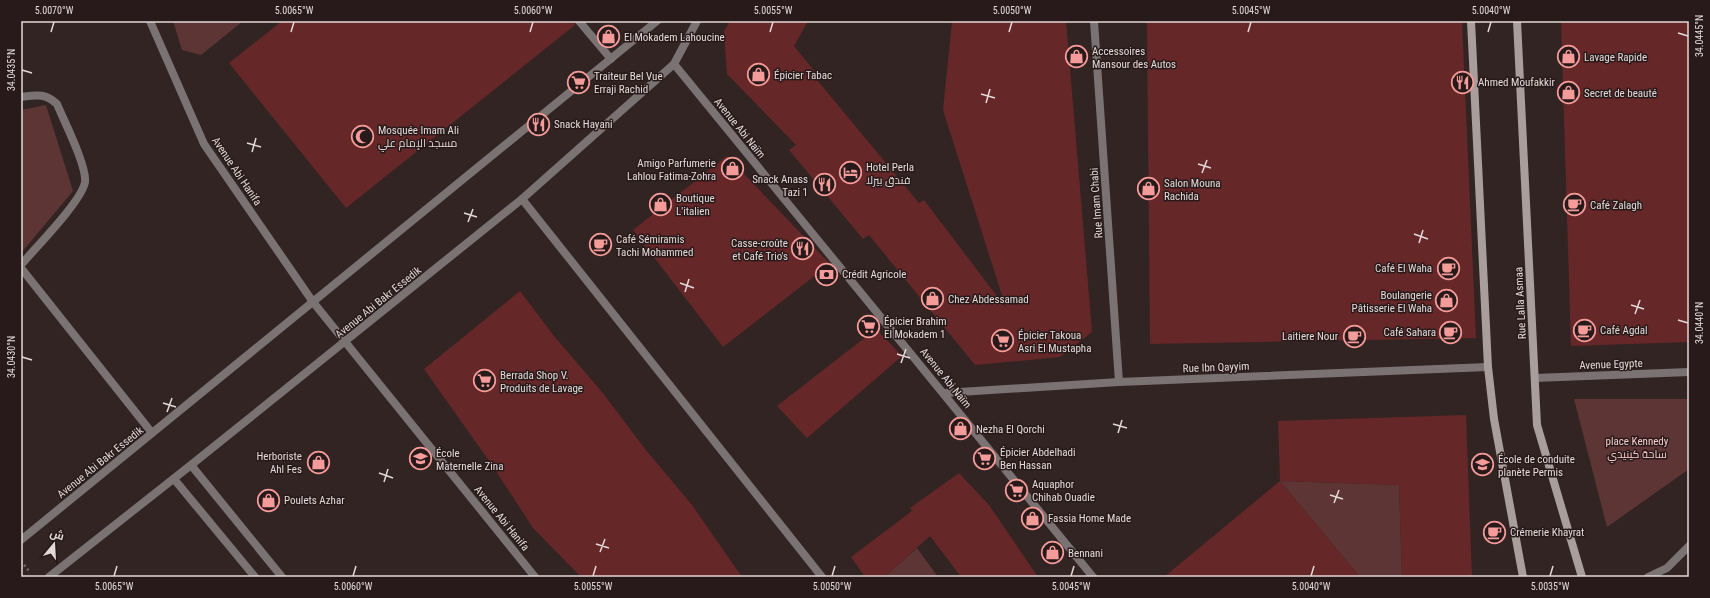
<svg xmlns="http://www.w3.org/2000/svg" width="1710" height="598" viewBox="0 0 1710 598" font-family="'Roboto Condensed',Cairo,sans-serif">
<rect width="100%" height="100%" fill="#322423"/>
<g fill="#5e3535">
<polygon points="173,21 243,21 201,55 182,50"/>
<polygon points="46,105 73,191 21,253 21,110"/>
<polygon points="1574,399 1689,399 1689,469 1607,527"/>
<polygon points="1280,481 1399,485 1402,577 1360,577"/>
<polygon points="917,548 938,577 884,577"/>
</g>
<g fill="#662728">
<polygon points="282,21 574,21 575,25 346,208 229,63"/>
<polygon points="730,21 808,21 794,46 816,73 813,75 919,203 924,200 1006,308 943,110 952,21 1066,21 1092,332 1060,357 975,365 869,235 863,239 789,150 796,145 727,74 724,31"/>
<polygon points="1147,21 1462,21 1476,338 1150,344"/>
<polygon points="1561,21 1689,21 1689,342 1571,346"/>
<polygon points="727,156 830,264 723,347 633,230"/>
<polygon points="520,291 554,336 602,392 645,449 692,505 742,577 581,577 533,528 492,465 424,369"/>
<polygon points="876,329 902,356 807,438 777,406"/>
<polygon points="1466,415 1472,577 1402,577 1399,485 1280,481 1278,421"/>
<polygon points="959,473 989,505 1038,577 961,577 930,536 884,577 865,577 851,557 912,511 910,508"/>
<polygon points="1280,481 1360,577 1164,577"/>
</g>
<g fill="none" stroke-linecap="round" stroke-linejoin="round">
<polyline stroke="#746766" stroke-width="2.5" stroke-dasharray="2 3" stroke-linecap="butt" points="21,561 29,571"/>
<g stroke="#7b7373" stroke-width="8">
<polyline points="150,21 204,144 313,302 535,577"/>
<polyline points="579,21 611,59"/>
<polyline points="1094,21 1119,382"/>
<polyline points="674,64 1093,577"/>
<path d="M21,97C37,95 45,93 57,104C64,121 87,166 85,182C82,201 35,248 21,265"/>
<polyline points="522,199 822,577"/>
<polyline points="21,268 152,433"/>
<polyline points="1535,378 1689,372"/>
<polyline points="944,393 1119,382 1488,367"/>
<polyline points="191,465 282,577"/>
<polyline points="174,479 255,577"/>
<polyline points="21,540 657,21"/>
<polyline points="49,577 191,465 522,199 674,64 697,21"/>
<polyline points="1648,577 1667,568 1689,546"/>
</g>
<g stroke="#aa9e9d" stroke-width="8">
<polyline points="1471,21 1488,367 1494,419 1523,577"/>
<polyline points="1517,21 1537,425 1582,577"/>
</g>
</g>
<path fill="none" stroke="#e3d9d8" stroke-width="1.5" d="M51,32L54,22M291,32L294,22M530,32L533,22M770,32L773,22M1009,32L1012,22M1248,32L1251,22M1488,32L1491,22M1678,33L1688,36M22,70L32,73M981,94L995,98M986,103L990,89M247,143L261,147M252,152L256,138M1198,164L1211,168M1202,173L1207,160M464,213L477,217M468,222L473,209M1414,234L1428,239M1419,243L1423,230M680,283L694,288M685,292L689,279M1631,305L1644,309M1635,314L1640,300M1678,320L1688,323M897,354L910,358M22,357L32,360M901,363L906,349M163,403L176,407M167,412L172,398M1113,424L1127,428M1118,433L1122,420M379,473L393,478M384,482L388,469M1330,495L1343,499M1334,503L1339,490M596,544L609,548M600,552L605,539M114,576L117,566M353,576L356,566M593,576L596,566M832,576L835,566M1071,576L1074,566M1311,576L1314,566M1550,576L1553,566"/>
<defs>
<symbol id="shop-ring" viewBox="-11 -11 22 22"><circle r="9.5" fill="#281a1a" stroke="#f59b99" stroke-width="1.5"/><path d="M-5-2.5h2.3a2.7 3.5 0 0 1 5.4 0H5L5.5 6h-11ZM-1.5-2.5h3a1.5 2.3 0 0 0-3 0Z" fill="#f59b99"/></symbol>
<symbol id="supermarket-ring" viewBox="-11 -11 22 22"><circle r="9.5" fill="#281a1a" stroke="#f59b99" stroke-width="1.5"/><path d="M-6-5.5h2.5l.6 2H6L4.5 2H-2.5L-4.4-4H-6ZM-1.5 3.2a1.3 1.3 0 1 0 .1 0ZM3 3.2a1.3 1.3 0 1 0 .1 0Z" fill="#f59b99"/></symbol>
<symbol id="restaurant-ring" viewBox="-11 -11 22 22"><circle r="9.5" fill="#281a1a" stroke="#f59b99" stroke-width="1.5"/><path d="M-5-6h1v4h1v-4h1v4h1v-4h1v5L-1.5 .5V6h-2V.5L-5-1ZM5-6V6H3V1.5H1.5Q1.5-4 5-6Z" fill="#f59b99"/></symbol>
<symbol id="mosque-ring" viewBox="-11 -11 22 22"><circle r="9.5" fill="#281a1a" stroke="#f59b99" stroke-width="1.5"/><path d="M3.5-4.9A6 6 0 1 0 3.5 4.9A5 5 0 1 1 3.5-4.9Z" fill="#f59b99"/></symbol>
<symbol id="hotel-ring" viewBox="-11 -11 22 22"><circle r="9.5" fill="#281a1a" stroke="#f59b99" stroke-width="1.5"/><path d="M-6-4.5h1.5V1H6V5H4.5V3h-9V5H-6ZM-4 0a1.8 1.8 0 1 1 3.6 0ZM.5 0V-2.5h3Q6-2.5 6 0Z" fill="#f59b99"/></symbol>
<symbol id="cafe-ring" viewBox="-11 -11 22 22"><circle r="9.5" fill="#281a1a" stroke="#f59b99" stroke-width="1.5"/><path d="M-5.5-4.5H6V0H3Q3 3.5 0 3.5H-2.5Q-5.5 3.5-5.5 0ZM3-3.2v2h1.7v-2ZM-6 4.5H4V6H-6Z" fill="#f59b99"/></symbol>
<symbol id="bank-ring" viewBox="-11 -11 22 22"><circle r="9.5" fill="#281a1a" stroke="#f59b99" stroke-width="1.5"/><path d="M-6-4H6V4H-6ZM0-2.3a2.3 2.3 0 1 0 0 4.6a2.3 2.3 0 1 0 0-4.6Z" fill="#f59b99"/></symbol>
<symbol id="school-ring" viewBox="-11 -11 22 22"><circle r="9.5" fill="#281a1a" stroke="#f59b99" stroke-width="1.5"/><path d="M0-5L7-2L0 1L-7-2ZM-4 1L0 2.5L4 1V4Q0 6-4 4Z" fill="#f59b99"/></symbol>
</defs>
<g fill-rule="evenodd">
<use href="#shop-ring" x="596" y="24" width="25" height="25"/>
<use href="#shop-ring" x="1064" y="44" width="25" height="25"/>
<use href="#shop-ring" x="1556" y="44" width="25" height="25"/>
<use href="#shop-ring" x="746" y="62" width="25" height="25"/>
<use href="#supermarket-ring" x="566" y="70" width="25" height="25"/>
<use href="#restaurant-ring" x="1450" y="70" width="25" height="25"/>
<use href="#shop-ring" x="1556" y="80" width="25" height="25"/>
<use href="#restaurant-ring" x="526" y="112" width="25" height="25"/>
<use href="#mosque-ring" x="350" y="124" width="25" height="25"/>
<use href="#shop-ring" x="720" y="156" width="25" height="25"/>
<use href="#hotel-ring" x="838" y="160" width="25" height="25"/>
<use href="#restaurant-ring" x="812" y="172" width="25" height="25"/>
<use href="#shop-ring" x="1136" y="176" width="25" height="25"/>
<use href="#shop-ring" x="648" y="192" width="25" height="25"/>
<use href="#cafe-ring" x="1562" y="192" width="25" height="25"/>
<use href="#cafe-ring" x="588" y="232" width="25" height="25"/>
<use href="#restaurant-ring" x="790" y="236" width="25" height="25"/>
<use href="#cafe-ring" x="1436" y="256" width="25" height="25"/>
<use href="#bank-ring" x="814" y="262" width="25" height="25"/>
<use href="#shop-ring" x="920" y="286" width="25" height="25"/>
<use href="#shop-ring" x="1434" y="288" width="25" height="25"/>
<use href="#supermarket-ring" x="856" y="314" width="25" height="25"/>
<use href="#cafe-ring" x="1572" y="318" width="25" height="25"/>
<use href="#cafe-ring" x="1438" y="320" width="25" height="25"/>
<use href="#cafe-ring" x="1342" y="324" width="25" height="25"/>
<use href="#supermarket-ring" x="990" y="328" width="25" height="25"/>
<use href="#supermarket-ring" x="472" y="368" width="25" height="25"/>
<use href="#shop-ring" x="948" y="416" width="25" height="25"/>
<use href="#supermarket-ring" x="972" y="446" width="25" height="25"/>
<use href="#school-ring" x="408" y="446" width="25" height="25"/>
<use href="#shop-ring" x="306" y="450" width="25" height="25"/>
<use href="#school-ring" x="1470" y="452" width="25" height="25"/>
<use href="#supermarket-ring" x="1004" y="478" width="25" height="25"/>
<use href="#shop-ring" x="256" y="488" width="25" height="25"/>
<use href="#shop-ring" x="1020" y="506" width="25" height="25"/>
<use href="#cafe-ring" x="1482" y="520" width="25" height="25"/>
<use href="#shop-ring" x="1040" y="540" width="25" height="25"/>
</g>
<g text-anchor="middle" stroke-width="3" stroke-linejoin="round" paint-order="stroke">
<g font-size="11" fill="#e3d9d8" stroke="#281a1a" text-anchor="start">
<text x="624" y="41">El Mokadem Lahoucine</text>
<text x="1092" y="55">Accessoires<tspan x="1092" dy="13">Mansour des Autos</tspan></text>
<text x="1584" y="61">Lavage Rapide</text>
<text x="774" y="79">Épicier Tabac</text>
<text x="594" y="80">Traiteur Bel Vue<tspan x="594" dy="13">Erraji Rachid</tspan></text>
<text x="1478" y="86">Ahmed Moufakkir</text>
<text x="1584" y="97">Secret de beauté</text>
<text x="554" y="128">Snack Hayani</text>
<text x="378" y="134">Mosquée Imam Ali<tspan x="378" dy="13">مسجد الإمام علي</tspan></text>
<text x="716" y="167" text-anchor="end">Amigo Parfumerie<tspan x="716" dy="13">Lahlou Fatima-Zohra</tspan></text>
<text x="866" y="171">Hotel Perla<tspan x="866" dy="13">فندق بيرلا</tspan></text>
<text x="808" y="183" text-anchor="end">Snack Anass<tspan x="808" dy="13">Tazi 1</tspan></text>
<text x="1164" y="187">Salon Mouna<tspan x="1164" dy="13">Rachida</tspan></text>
<text x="676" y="202">Boutique<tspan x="676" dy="13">L'italien</tspan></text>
<text x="1590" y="209">Café Zalagh</text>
<text x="616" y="243">Café Sémiramis<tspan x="616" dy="13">Tachi Mohammed</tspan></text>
<text x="788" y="247" text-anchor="end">Casse-croûte<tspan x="788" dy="13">et Café Trio's</tspan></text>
<text x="1432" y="272" text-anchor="end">Café El Waha</text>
<text x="842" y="278">Crédit Agricole</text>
<text x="1432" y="299" text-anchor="end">Boulangerie<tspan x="1432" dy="13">Pâtisserie El Waha</tspan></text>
<text x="948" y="303">Chez Abdessamad</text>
<text x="884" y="325">Épicier Brahim<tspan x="884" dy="13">El Mokadem 1</tspan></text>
<text x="1600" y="334">Café Agdal</text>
<text x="1436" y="336" text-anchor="end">Café Sahara</text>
<text x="1018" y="339">Épicier Takoua<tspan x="1018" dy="13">Asri El Mustapha</tspan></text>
<text x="1338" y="340" text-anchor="end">Laitiere Nour</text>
<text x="500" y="379">Berrada Shop V.<tspan x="500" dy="13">Produits de Lavage</tspan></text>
<text x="976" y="433">Nezha El Qorchi</text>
<text x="1000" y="456">Épicier Abdelhadi<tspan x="1000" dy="13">Ben Hassan</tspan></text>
<text x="436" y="457">École<tspan x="436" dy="13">Maternelle Zina</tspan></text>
<text x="302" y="460" text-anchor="end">Herboriste<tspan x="302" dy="13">Ahl Fes</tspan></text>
<text x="1498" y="463">École de conduite<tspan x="1498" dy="13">planète Permis</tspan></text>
<text x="1032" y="488">Aquaphor<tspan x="1032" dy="13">Chihab Ouadie</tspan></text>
<text x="284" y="504">Poulets Azhar</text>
<text x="1048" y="522">Fassia Home Made</text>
<text x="1510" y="536">Crémerie Khayrat</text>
<text x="1068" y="557">Bennani</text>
</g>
<g font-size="11" fill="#e3d9d8" stroke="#281a1a">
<text transform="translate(740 128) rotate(51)" y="4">Avenue Abi Naïm</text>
<text transform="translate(237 171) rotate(56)" y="4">Avenue Abi Hanifa</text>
<text transform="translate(1096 203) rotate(-94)" y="4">Rue Imam Chabi</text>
<text transform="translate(378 302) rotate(-39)" y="4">Avenue Abi Bakr Essedik</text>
<text transform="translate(1520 303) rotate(-93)" y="4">Rue Lalla Asmaa</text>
<text transform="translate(1611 364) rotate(-2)" y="4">Avenue Egypte</text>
<text transform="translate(1216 367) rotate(-2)" y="4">Rue Ibn Qayyim</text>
<text transform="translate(946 378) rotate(51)" y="4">Avenue Abi Naïm</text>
<text transform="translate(100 462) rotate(-39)" y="4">Avenue Abi Bakr Essedik</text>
<text transform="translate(502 518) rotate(51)" y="4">Avenue Abi Hanifa</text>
</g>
<g font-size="11" fill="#f8cdcb" stroke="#281a1a">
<text x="1637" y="445">place Kennedy<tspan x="1637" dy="13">ساحة كينيدي</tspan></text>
</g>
</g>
<rect width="1710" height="598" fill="none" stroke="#281a1a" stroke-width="44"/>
<g transform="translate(54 544) rotate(18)" stroke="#281a1a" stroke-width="3" paint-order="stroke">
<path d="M0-3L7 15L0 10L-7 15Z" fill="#e3d9d8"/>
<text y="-6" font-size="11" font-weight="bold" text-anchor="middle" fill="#e3d9d8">ش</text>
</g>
<rect x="22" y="22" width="1666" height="554" fill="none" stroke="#e3d9d8" stroke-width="1.5"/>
<g font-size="10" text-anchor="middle" fill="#e3d9d8">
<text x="54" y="14">5.0070°W</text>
<text x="294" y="14">5.0065°W</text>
<text x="533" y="14">5.0060°W</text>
<text x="773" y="14">5.0055°W</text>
<text x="1012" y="14">5.0050°W</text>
<text x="1251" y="14">5.0045°W</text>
<text x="1491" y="14">5.0040°W</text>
<text transform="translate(1699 36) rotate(-90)" y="4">34.0445°N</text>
<text transform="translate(11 70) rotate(-90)" y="4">34.0435°N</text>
<text transform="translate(1699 323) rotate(-90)" y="4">34.0440°N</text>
<text transform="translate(11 357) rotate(-90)" y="4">34.0430°N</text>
<text x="114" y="590">5.0065°W</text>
<text x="353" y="590">5.0060°W</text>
<text x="593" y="590">5.0055°W</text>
<text x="832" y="590">5.0050°W</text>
<text x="1071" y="590">5.0045°W</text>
<text x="1311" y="590">5.0040°W</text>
<text x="1550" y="590">5.0035°W</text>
</g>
</svg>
